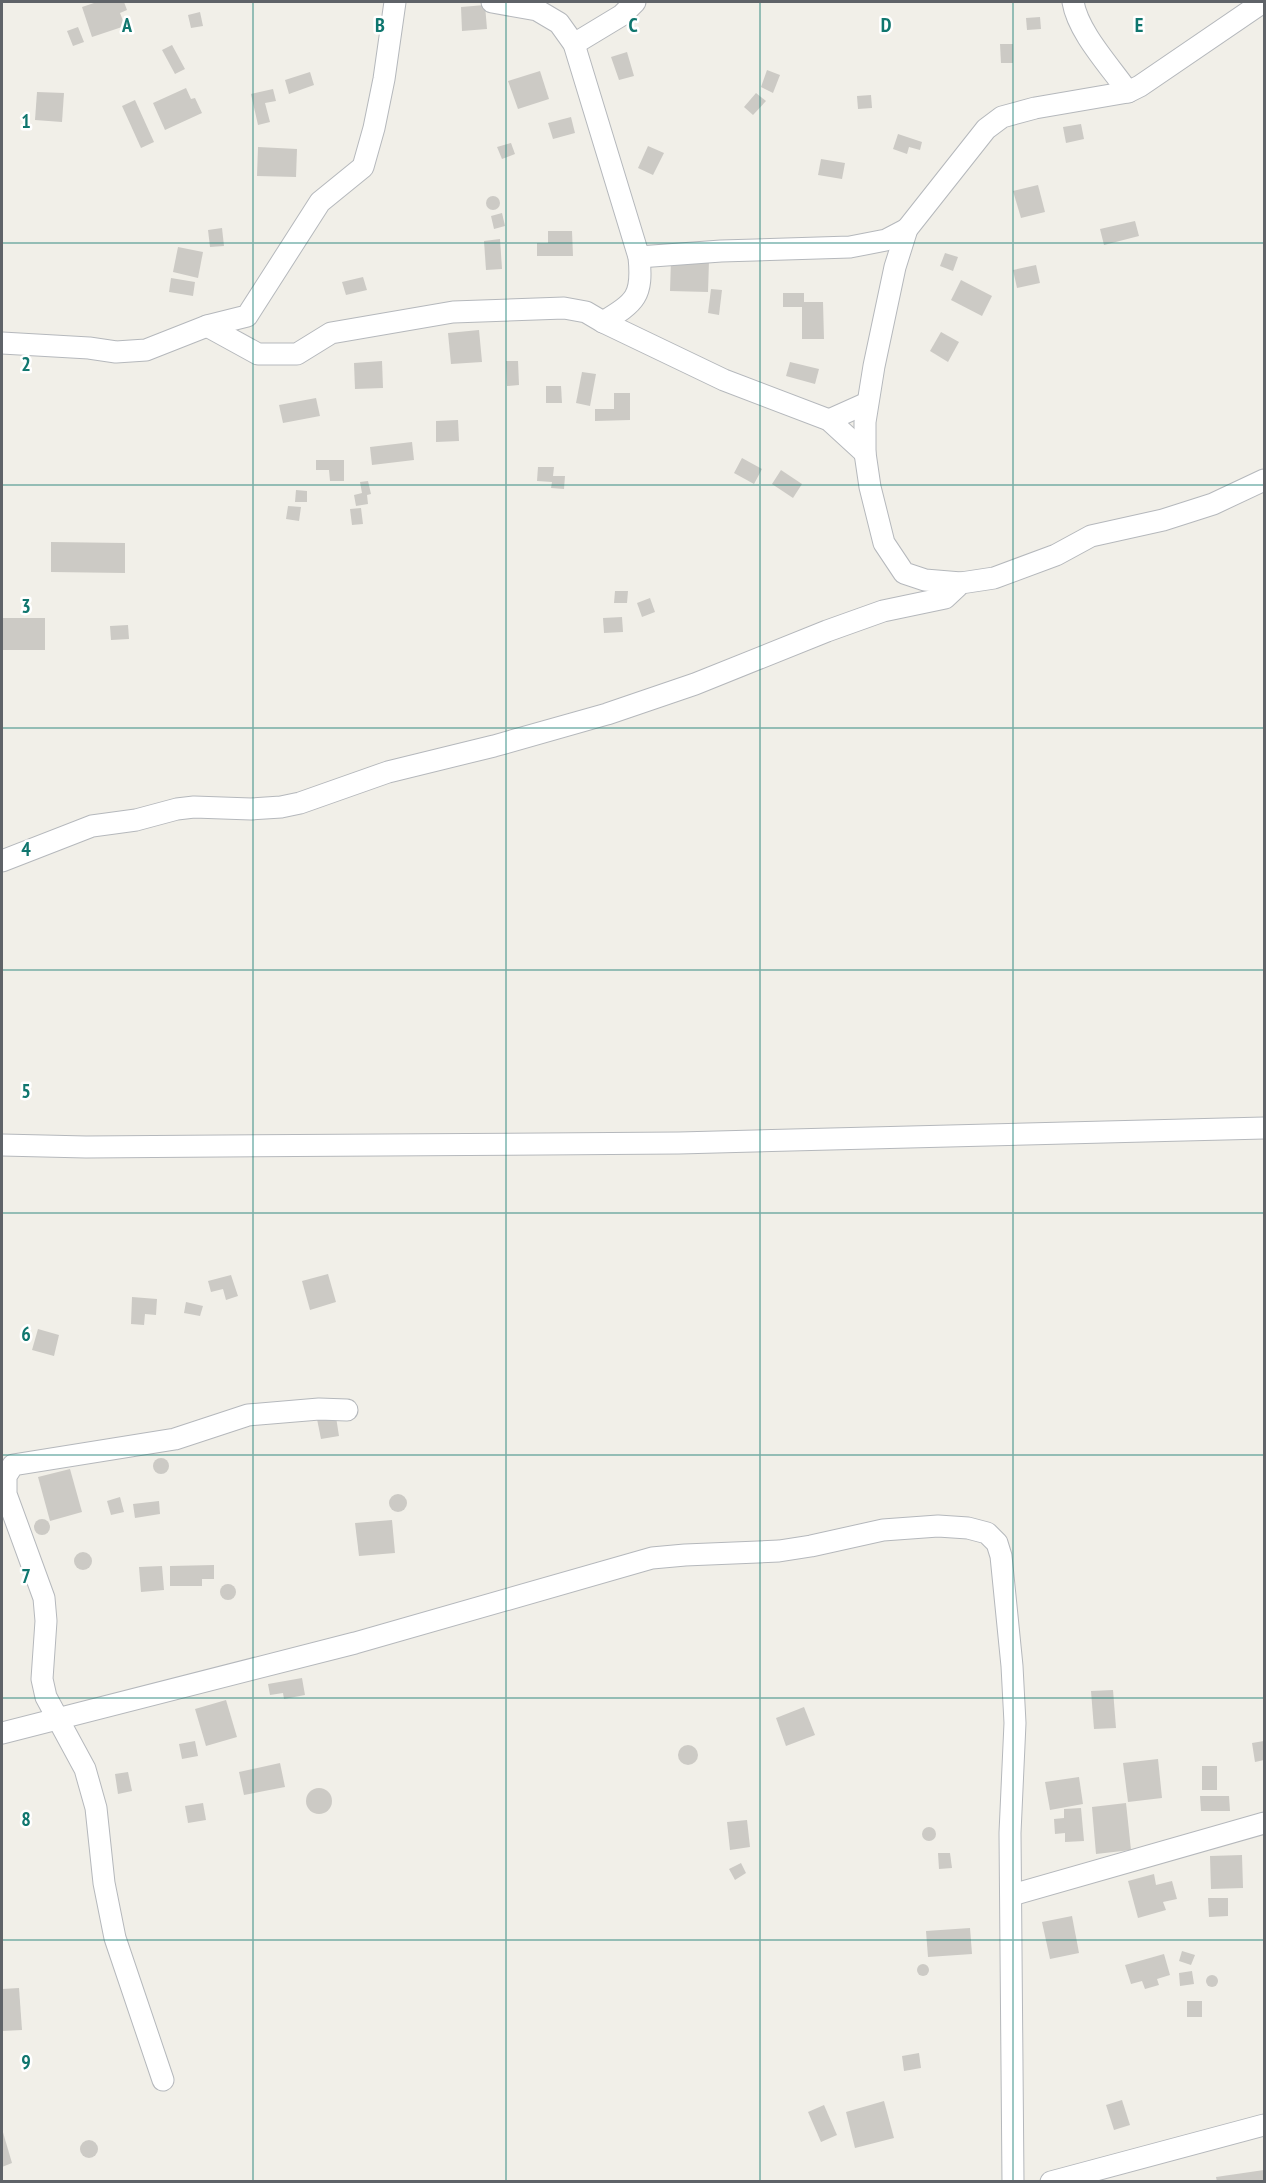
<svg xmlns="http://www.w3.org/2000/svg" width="1266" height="2183" viewBox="0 0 1266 2183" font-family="'PT Sans Narrow',sans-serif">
<rect width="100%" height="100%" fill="#f1efe8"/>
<g fill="#cccac5">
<polygon points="97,2 124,2 127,10 120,13 125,26 92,37 82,7"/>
<polygon points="485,5 487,29 462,31 461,7"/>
<polygon points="200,12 203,26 191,28 188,15"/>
<polygon points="1040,17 1041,29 1027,30 1026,18"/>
<polygon points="78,27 84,42 73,46 67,31"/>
<polygon points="1000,44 1013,44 1013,63 1001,63"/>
<polygon points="172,45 185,69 175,74 162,50"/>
<polygon points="627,52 634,76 619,80 611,57"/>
<polygon points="767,70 780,75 773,93 761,87"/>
<polygon points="540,71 549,99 518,109 508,81"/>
<polygon points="310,72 314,85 289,94 285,80"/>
<polygon points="186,88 191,99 195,98 202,113 165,130 153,103"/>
<polygon points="273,89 276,101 265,103 270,122 258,125 251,94"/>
<polygon points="37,92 64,93 62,122 35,120"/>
<polygon points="756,93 766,101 753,115 744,107"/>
<polygon points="871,95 872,108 858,109 857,96"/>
<polygon points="135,100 154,142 141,148 122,106"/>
<polygon points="571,117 575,133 553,139 548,123"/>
<polygon points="1081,124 1084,139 1066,143 1063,127"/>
<polygon points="898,134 922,142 920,150 909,147 907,154 893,149"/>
<polygon points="511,143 515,154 502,159 497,147"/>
<polygon points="648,146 664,153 653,175 638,168"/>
<polygon points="258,147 297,149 296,177 257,176"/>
<polygon points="821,159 845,163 842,179 818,175"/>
<polygon points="1038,185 1045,212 1021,218 1013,191"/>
<circle cx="493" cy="203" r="7"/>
<polygon points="502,213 505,226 494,229 491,216"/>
<polygon points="1135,221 1139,236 1104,245 1100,229"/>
<polygon points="222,228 224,246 210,247 208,230"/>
<polygon points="548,231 572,231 573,256 537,256 537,243 548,243"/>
<polygon points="500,239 502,269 486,270 484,241"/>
<polygon points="178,247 203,252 198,278 173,272"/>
<polygon points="945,253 958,257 953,271 940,266"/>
<polygon points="671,259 709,260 708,292 670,291"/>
<polygon points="1036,265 1040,283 1017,288 1013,270"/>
<polygon points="363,277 367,290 346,295 342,282"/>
<polygon points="171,278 195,282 193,296 169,292"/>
<polygon points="961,280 992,296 982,316 951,300"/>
<polygon points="711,289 722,290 719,315 708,313"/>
<polygon points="783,293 804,293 804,302 823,302 824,339 802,339 802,307 783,307"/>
<polygon points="479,330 482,362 451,364 448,333"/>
<polygon points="941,332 959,342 948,362 930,351"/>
<polygon points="382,361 383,388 355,389 354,363"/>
<polygon points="506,361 518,361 519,385 507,386"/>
<polygon points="790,362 819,369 815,384 786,376"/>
<polygon points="582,372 596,374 590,406 576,403"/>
<polygon points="546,386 561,386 562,403 546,403"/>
<polygon points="614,393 630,393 630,420 595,421 595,409 614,409"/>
<polygon points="316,398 320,416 283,423 279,405"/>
<polygon points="458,420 459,441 436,442 436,421"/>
<polygon points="412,442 414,460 372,465 370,447"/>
<polygon points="742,458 762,469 754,484 734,473"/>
<polygon points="316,460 344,460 344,481 330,481 329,470 316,470"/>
<polygon points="538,467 554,467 553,476 565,476 564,489 551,488 552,482 537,481"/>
<polygon points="781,470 802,484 793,498 772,484"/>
<polygon points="368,481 371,494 367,495 368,504 356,506 354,495 362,493 360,482"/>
<polygon points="296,490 307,491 307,502 295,502"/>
<polygon points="288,506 301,507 299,521 286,519"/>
<polygon points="361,508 363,524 352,525 350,509"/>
<polygon points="51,542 125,543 125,573 51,572"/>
<polygon points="615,591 628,591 627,603 614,603"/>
<polygon points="650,598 655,612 642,617 637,603"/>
<polygon points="622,617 623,632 604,633 603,618"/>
<rect x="2" y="618" width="43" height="32"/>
<polygon points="128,625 129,639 111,640 110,626"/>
<polygon points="328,1274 336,1302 310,1310 302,1281"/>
<polygon points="231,1275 238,1296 226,1300 223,1289 211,1292 208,1281"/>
<polygon points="132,1297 157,1299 156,1315 145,1314 144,1325 131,1324"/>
<polygon points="186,1302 203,1306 200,1316 184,1313"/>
<polygon points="38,1329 59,1335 54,1356 32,1350"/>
<polygon points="336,1417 339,1436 321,1439 317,1419"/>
<circle cx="161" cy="1466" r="8"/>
<polygon points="70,1469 82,1512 50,1521 38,1477"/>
<circle cx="398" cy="1503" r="9"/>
<polygon points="120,1497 124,1512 111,1515 107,1501"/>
<polygon points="159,1501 160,1514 135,1518 133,1504"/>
<circle cx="42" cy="1527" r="8"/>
<polygon points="392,1520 395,1553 359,1556 355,1523"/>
<circle cx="83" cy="1561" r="9"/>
<polygon points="214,1565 214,1579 202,1579 202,1586 170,1586 170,1566"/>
<polygon points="162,1566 164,1590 141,1592 139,1567"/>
<circle cx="228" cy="1592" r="8"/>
<polygon points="302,1678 305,1695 284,1699 283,1693 270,1695 268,1684"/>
<polygon points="1113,1690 1116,1728 1094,1729 1091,1691"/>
<polygon points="226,1700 237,1737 206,1746 195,1709"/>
<polygon points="804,1707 815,1735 786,1746 776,1718"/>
<polygon points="195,1741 198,1756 182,1759 179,1744"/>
<polygon points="1264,1741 1264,1760 1255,1762 1252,1743"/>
<circle cx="688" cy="1755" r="10"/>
<polygon points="1158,1759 1162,1798 1128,1802 1123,1763"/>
<polygon points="280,1763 285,1787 244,1795 239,1772"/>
<rect x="1202" y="1766" width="15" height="24"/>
<polygon points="128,1772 132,1791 118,1794 115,1774"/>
<polygon points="1079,1777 1083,1804 1050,1810 1045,1782"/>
<circle cx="319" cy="1801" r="13"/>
<polygon points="1200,1796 1229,1796 1230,1811 1201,1811"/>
<polygon points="203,1803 206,1820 188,1823 185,1806"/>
<polygon points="1126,1803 1131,1850 1096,1854 1092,1807"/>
<polygon points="1081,1808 1084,1841 1065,1842 1065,1833 1055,1834 1054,1819 1064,1818 1064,1809"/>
<polygon points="747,1820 750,1847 730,1850 727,1822"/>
<circle cx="929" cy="1834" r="7"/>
<polygon points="938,1853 950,1853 952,1868 939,1869"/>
<polygon points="1242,1855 1243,1888 1211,1889 1210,1856"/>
<polygon points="741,1863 746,1873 735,1880 729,1869"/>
<polygon points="1154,1874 1156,1885 1172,1881 1177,1899 1163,1902 1166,1910 1138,1918 1128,1881"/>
<polygon points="1208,1898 1228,1898 1228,1916 1209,1917"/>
<polygon points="1072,1916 1079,1953 1050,1959 1042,1922"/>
<polygon points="970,1928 972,1954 928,1957 926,1931"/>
<polygon points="1182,1951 1195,1955 1191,1965 1179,1961"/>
<polygon points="1164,1954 1170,1975 1157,1979 1159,1985 1145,1989 1142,1981 1131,1984 1125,1965"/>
<circle cx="923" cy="1970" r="6"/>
<polygon points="1192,1971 1194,1984 1180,1986 1179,1973"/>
<circle cx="1212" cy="1981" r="6"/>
<polygon points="19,1988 22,2030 2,2031 2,1989"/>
<rect x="1187" y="2001" width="15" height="16"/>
<polygon points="919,2053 921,2068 904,2071 902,2056"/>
<polygon points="1122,2100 1130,2125 1114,2130 1106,2105"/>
<polygon points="884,2101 894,2138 855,2148 846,2112"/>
<polygon points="824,2105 837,2135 821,2142 808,2112"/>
<polygon points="2,2129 12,2163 2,2167"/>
<circle cx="89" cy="2149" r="9"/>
<polygon points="1264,2170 1264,2182 1217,2182 1216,2177"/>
</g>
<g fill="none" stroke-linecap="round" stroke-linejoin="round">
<defs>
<g id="minor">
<path d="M492,2L537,10L559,23L574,44L639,257C643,296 636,302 603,322"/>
<path d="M1073,2C1078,32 1109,65 1128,92"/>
<polyline points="574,44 622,15 635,2"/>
<polyline points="639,257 721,251 850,247 886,240 907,229"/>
<polyline points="207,326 258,354 297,354 331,333 453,312 564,308 586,312 603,322 724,380 829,420 865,453"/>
<polyline points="2,343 89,348 116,352 146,350 207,326 247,316 320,202 363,167 374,128 384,79 395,2"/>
<polyline points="829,420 867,403"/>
<polyline points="961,583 925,580 904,573 884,543 870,487 865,453 865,422 874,366 895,267 907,229 986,129 1002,117 1035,108 1128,92 1140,86 1263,2"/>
<polyline points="2,861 92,826 136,820 177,809 194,807 251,809 281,807 300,803 388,772 494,746 607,714 695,684 827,631 883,611 945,598 961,583 994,578 1056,555 1091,536 1163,520 1213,504 1264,480"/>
<polyline points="2,1145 86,1147 679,1143 1264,1128"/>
<polyline points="2,1733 355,1643 652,1558 685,1555 779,1551 811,1546 883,1530 938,1526 968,1528 987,1533 997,1543 1001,1556 1012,1666 1015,1723 1010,1833 1013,2182"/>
<polyline points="1012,1895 1264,1823"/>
<polyline points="163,2080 115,1938 104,1883 96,1808 85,1769 46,1697 42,1679 46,1621 44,1598 6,1494 6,1476 13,1465 175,1439 248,1415 319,1409 347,1410"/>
<polyline points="1051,2182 1264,2125"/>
</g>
</defs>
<use href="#minor" stroke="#b5b8bc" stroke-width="23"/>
<use href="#minor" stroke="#fff" stroke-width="21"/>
</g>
<path fill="none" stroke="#0f766e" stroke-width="1.5" stroke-opacity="0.55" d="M253,2V2182M506,2V2182M760,2V2182M1013,2V2182M2,243H1264M2,485H1264M2,728H1264M2,970H1264M2,1213H1264M2,1455H1264M2,1698H1264M2,1940H1264"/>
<g font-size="20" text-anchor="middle" font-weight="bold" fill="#0f766e" stroke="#fff" stroke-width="5" stroke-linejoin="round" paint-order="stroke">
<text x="127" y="32">A</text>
<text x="380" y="32">B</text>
<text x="633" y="32">C</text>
<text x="886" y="32">D</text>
<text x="1139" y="32">E</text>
<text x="26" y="128">1</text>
<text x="26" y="371">2</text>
<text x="26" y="613">3</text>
<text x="26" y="856">4</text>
<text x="26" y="1098">5</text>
<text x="26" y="1341">6</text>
<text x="26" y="1583">7</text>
<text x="26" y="1826">8</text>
<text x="26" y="2069">9</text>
</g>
<rect width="1266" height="2183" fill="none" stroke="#5f6368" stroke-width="6"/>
</svg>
